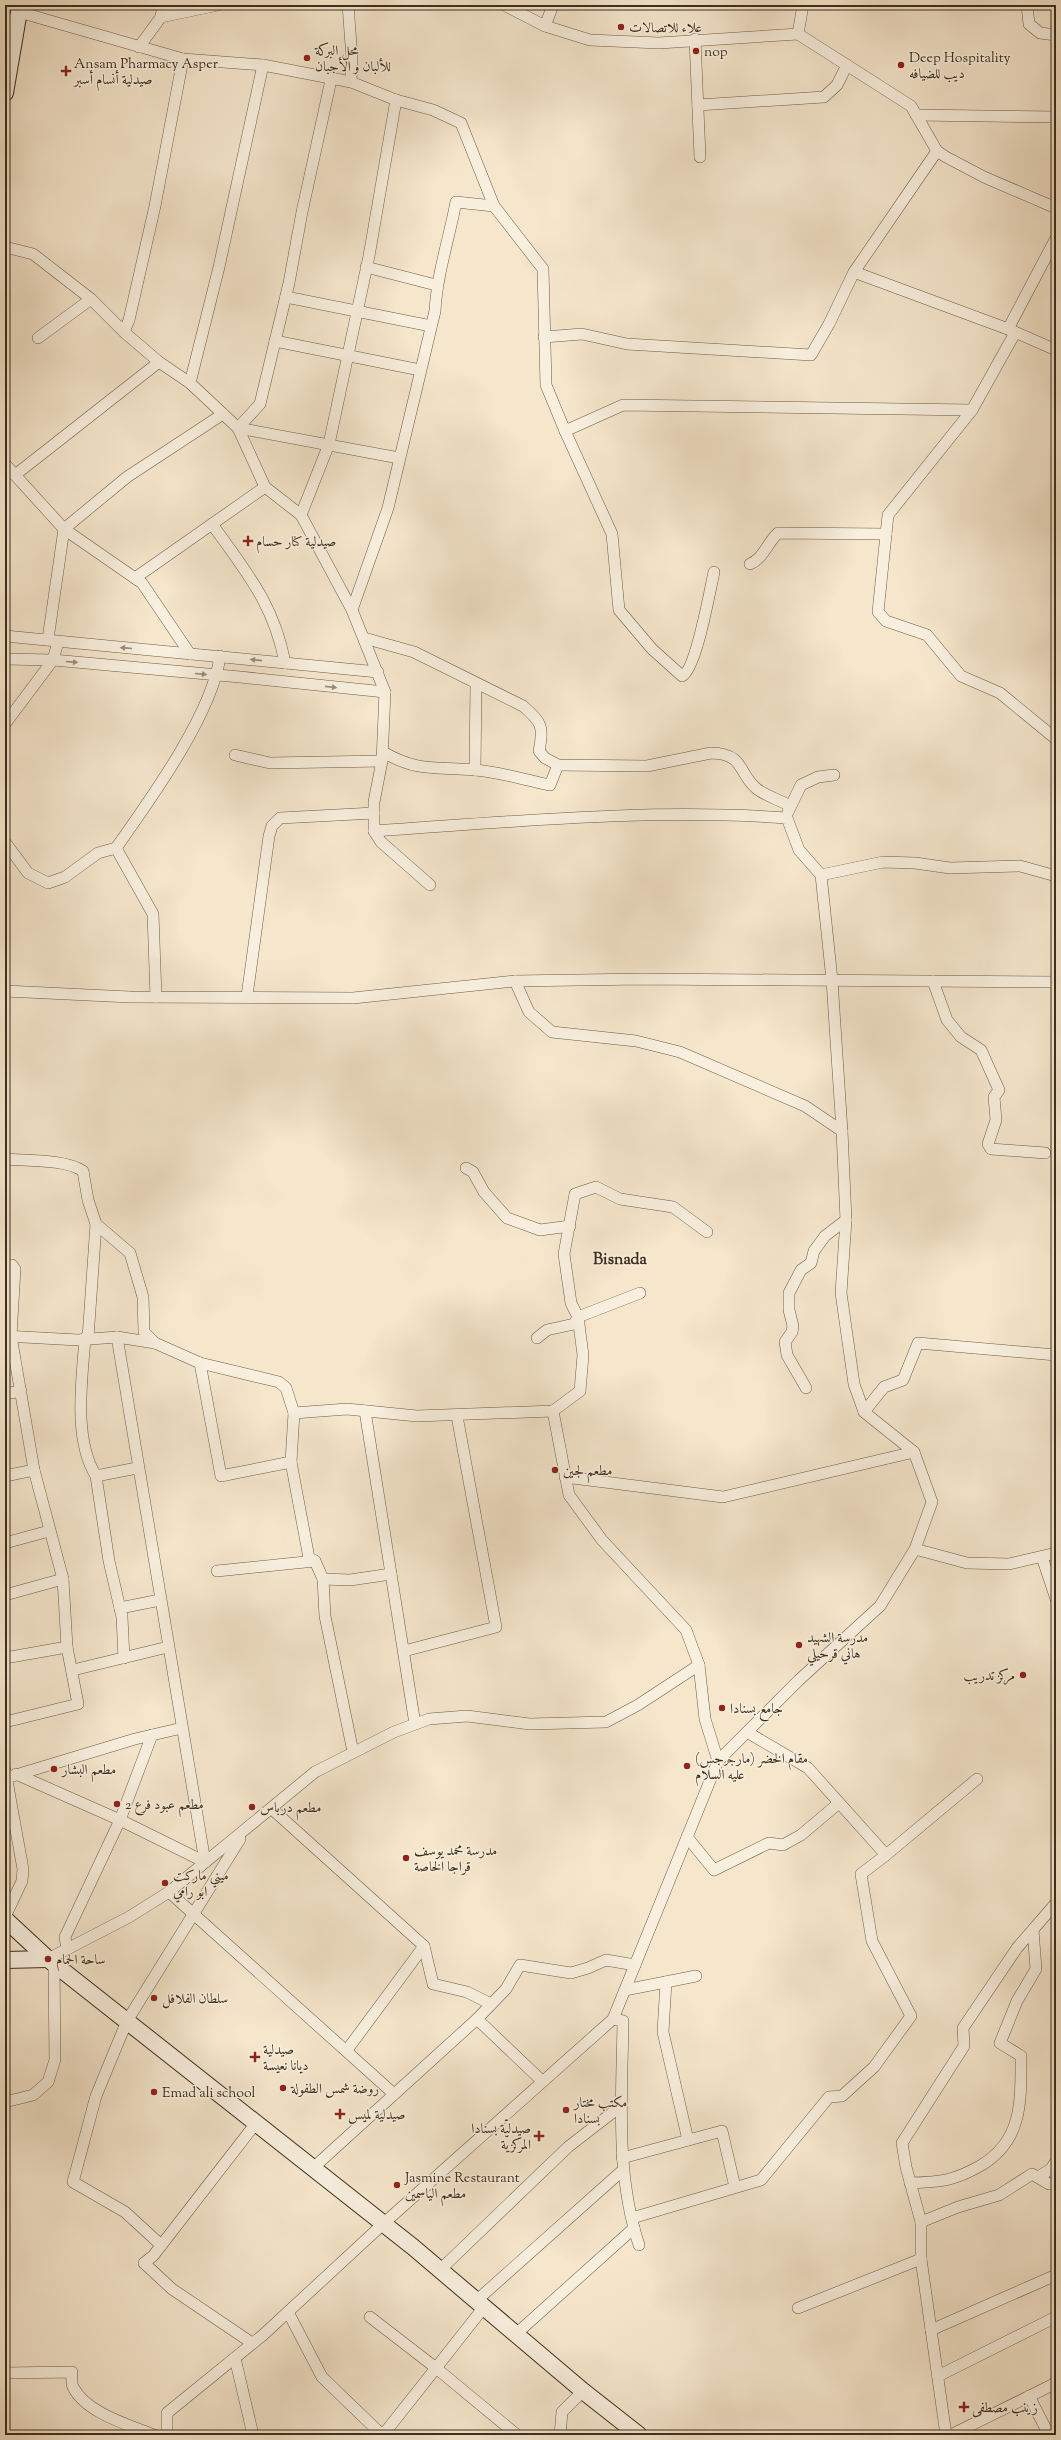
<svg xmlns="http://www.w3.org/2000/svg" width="1061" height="2440" viewBox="0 0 1061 2440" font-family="'Sorts Mill Goudy',Amiri,serif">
<rect width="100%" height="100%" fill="#f5e6cc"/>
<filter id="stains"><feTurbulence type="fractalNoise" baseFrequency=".005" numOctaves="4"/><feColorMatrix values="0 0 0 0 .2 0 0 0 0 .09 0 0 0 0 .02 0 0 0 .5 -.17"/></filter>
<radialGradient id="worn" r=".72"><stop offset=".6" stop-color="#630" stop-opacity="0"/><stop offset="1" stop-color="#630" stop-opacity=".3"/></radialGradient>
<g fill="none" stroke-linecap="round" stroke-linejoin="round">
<defs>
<g id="street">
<polyline points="348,5 352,58 351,82"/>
<polyline points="504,5 545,26 590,40 659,43 798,34 911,106 937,151 946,157 984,177 1056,208"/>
<polyline points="1027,5 1029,24 1040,33 1056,35"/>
<path d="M19,12L183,59L263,65L351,82L396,100L433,110L461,123L494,206L543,269L546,385L565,431L612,534L619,610L652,649L682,676C696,670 710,590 714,572"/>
<polyline points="161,17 163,5"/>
<polyline points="545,26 553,5"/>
<polyline points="798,34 803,5"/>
<polyline points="695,39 700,157"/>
<polyline points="139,47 161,17 218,5"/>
<polyline points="698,105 824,97 837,85 847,65"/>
<polyline points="916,115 1056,117"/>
<polyline points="5,247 33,254 91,299 124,332 159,362 190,383 238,428 265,487 301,515 352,610 385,692 382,761 374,802 374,831 381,842 430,885"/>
<polyline points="366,267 436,285"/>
<polyline points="854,272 1008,329 1056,350"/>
<polyline points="286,297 431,326"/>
<polyline points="1008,329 1056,238"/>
<polyline points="124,332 129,320 155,206 183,59"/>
<polyline points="1015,333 972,410 888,515 878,612 886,621 927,635 961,676 1000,693 1056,739"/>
<polyline points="544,337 582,334 627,344 811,355 829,324 854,272 937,151"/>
<polyline points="38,338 91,299"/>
<polyline points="275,341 420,370"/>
<polyline points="190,383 219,267 263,65"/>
<polyline points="238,428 260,404 289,283 302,212 331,80"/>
<polyline points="238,428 399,458"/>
<polyline points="565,431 623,405 972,410"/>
<polyline points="5,464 64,529 142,583 190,654"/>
<polyline points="15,475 159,362"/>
<polyline points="301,515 329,444 369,256 396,100"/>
<path d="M212,524C246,572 274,604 285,663"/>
<path d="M750,564C764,558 767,543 778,533L886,534"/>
<polyline points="135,578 265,487"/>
<path d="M352,610L388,508L435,311C437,274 449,239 456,202L494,206"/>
<polyline points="5,636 378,672"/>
<path d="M364,638L414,652L523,706C542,722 544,727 539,751L545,758L558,765L647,766L711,753C746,754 737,773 757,789C766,796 780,800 790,806"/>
<polyline points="48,639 64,529 127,477 223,414"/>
<polyline points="5,659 53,660 240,677 385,692"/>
<polyline points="5,724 53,660 58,642"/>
<path d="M383,752C419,773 436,766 475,770C500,772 525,780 550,785L558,765"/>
<polyline points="235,755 270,763 382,761"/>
<polyline points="475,770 476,684"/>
<polyline points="788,812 801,785 818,777 834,775"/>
<path d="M374,831C511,822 649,808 787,818L799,850L821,875L832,980L842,1131"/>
<polyline points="5,842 28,873 48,883 65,877 98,853 116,848"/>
<polyline points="821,875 883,862 915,863 950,868 1020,866 1056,876"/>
<polyline points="515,981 529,1012 552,1032 636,1041 680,1052 805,1106 842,1131 846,1220 841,1293 854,1384 864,1412"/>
<polyline points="933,981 947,1020 961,1037 981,1050 999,1090 994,1097 996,1120 988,1144 991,1149 1045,1153"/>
<polyline points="5,991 130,997 353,998 515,981 643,979 1056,982"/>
<polyline points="247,996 269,836 272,826 280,818 374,813"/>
<path d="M156,997L153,914L116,848C150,800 213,713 220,656"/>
<path d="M5,1159C27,1161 65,1159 83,1171L88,1200L96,1224L130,1253L143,1297L144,1332L155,1343"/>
<polyline points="466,1168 473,1172 484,1192 507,1218 540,1230 570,1226"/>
<polyline points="5,1265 12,1265 15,1269 11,1336 34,1470 63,1579 67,1647 78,1704 5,1722"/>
<polyline points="5,1336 78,1340 117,1337 155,1343 200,1363 279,1382 286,1388 294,1413 347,1409 417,1416 553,1411 580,1391 583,1355 578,1317 640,1293"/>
<polyline points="117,1337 205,1862"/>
<path d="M85,1338C82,1380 73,1439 96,1476L137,1468"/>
<polyline points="88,1338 96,1224"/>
<polyline points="537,1338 547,1330 574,1324 578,1317 571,1303 564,1254 575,1194 596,1187 620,1199 673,1207 707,1232"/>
<polyline points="200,1363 221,1476 291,1462"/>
<polyline points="806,1388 787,1355 785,1342 792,1332 793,1326 789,1310 789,1293 801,1270 811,1263 814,1251 825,1236 846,1220"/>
<polyline points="5,1394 21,1391"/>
<polyline points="365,1411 415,1724"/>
<polyline points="553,1411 569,1495 602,1540 686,1630 699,1665 705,1719 718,1761"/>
<polyline points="294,1413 291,1462 309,1558 315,1561 323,1579 325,1616 353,1752"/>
<polyline points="5,1476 34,1470"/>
<polyline points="96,1476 109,1561 122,1617 124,1658"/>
<polyline points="565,1477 723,1497 914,1452"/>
<polyline points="5,1543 49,1531"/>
<polyline points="915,1549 967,1563 1009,1564 1056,1553"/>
<polyline points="1042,1557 1056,1599"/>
<polyline points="217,1571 315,1561"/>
<polyline points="323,1579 350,1580 391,1574"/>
<polyline points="5,1595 63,1579"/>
<polyline points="120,1608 160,1600"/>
<polyline points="404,1651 496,1627 457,1416"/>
<polyline points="5,1658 67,1647"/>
<polyline points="73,1670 168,1647"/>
<polyline points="747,1732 808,1768 886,1855 977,1779"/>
<polyline points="5,1770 23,1869 22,1881 5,1917"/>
<polyline points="16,1774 120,1820 205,1862"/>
<polyline points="6,1778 135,1739 182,1728"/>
<polyline points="272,1809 424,1946 347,2050"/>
<polyline points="687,1837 714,1870 769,1843 783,1845 801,1835 839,1803"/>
<polyline points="169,1892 394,2094"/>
<polyline points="424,1946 433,1984 467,1992 491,2004"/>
<polyline points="67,1949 65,1937 120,1820 152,1735"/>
<polyline points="48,1959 129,1917 169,1892 315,1772 394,1732 429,1719 467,1716 530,1724 606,1722 638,1705 699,1665"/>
<polyline points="666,1982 663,2032 688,2140"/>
<polyline points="625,1990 696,1976"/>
<polyline points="477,2019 506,1989 520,1965 571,1973 588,1968 606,1960 635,1965"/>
<path d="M613,2019L623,2021C622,2095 615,2173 639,2245"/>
<polyline points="5,2102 33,2095 48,2082 55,2060 54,1964"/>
<polyline points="622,2158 722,2131 735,2187"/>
<polyline points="313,2168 477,2019 542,2081"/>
<polyline points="1038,2177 1051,2169 1056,2161"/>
<path d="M910,2183C941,2182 953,2181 980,2166C1023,2141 1021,2101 1021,2056L1000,2043L1017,2001L1036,1969L1033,1930"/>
<polyline points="632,2218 761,2180 829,2097 842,2096 874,2067 911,2016 872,1941 861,1874 886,1855"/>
<polyline points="921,2222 958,2207 999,2195 1032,2174 1049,2184"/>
<polyline points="161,2245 125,2212 73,2182 96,2096 127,2021 240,1839"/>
<polyline points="440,2270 568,2147 621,2106"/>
<polyline points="476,2301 623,2170"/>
<polyline points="484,2307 436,2368 517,2435"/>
<polyline points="798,2308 921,2259"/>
<polyline points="288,2312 322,2377 382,2435"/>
<polyline points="370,2317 436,2368 383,2435"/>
<polyline points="931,2330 1056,2275"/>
<polyline points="516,2334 634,2228"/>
<polyline points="252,2343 172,2289 144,2263 153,2256 256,2123"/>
<polyline points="235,2358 253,2435"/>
<path d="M5,2373L72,2372C72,2377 71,2383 73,2387C86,2413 129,2425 154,2435"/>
<polyline points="938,2376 1056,2317"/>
<polyline points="1029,2396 1049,2435"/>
<polyline points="167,2435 167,2413 263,2335 383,2224 613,2019 718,1761 799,1680 880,1606 915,1549 932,1502 914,1452 864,1412 884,1387 903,1380 918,1343 1056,1355"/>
<polyline points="560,2435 562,2412 583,2391"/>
<polyline points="946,2435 921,2259 921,2222 906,2167 902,2143 964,2046 963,2028 1017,1948 1056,1903"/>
<polyline points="951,2435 1056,2383"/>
</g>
<g id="secondary">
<polyline points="5,93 20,5"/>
<polyline points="5,1919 48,1959 413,2247 583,2391 639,2435"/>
<polyline points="5,1960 48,1959"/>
</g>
</defs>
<use href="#street" stroke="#6b5c48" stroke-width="12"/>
<use href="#secondary" stroke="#3d2e1c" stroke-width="18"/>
<use href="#street" stroke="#f8efde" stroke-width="11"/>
<use href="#secondary" stroke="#f8efde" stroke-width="16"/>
</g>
<defs><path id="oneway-solid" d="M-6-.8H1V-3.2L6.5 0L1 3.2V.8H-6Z"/></defs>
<g fill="#9a8e7d">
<use href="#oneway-solid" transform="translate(126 648) rotate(-175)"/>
<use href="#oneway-solid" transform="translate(256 660) rotate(-174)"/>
<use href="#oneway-solid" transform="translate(72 662) rotate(5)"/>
<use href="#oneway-solid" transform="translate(201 674) rotate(5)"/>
<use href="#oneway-solid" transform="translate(331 687) rotate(6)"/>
</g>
<g fill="#8f2418" stroke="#f8efde" stroke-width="1.5">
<circle cx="621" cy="27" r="4"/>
<circle cx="696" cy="51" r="4"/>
<circle cx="307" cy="58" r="4"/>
<circle cx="901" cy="65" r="4"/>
<path d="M64 65h4v4h4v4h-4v4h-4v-4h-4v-4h4z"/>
<path d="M246 535h4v4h4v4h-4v4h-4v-4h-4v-4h4z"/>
<circle cx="555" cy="1470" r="4"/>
<circle cx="799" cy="1645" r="4"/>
<circle cx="1023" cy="1675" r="4"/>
<circle cx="722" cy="1708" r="4"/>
<circle cx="687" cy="1766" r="4"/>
<circle cx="54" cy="1769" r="4"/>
<circle cx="117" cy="1804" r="4"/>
<circle cx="252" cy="1807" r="4"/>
<circle cx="406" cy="1858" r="4"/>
<circle cx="165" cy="1883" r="4"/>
<circle cx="48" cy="1959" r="4"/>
<circle cx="154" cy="1998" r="4"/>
<path d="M253 2051h4v4h4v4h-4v4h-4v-4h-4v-4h4z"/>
<circle cx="283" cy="2088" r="4"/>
<circle cx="154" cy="2092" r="4"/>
<circle cx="566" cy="2110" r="4"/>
<path d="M338 2108h4v4h4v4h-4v4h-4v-4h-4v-4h4z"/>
<path d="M537 2130h4v4h4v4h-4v4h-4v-4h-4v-4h4z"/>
<circle cx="397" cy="2185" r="4"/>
<path d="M962 2401h4v4h4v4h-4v4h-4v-4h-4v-4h4z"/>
</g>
<g text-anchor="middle" stroke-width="3" stroke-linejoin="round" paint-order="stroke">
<g font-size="14" fill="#3d2e1c" stroke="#f8efde" text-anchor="start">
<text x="629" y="32">علاء للاتصالات</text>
<text x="315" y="55">محل البركة<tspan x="315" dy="16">للألبان و الأجبان</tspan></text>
<text x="704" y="56">nop</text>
<text x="909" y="62">Deep Hospitality<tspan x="909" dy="16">ديب للضيافه</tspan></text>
<text x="74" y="68">Ansam Pharmacy Asper<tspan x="74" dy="16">صيدلية أنسام أسبر</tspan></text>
<text x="256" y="546">صيدلية كنار حسام</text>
<text x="563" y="1475">مطعم لجين</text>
<text x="807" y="1642">مدرسة الشهيد<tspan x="807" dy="16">هاني قرحيلي</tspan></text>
<text x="1015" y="1680" text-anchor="end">مركز تدريب</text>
<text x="730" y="1713">جامع بسنادا</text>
<text x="695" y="1763">مقام الخضر (مارجرجس)<tspan x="695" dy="16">عليه السلام</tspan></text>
<text x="62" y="1774">مطعم البشار</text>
<text x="125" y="1809">مطعم عبود فرع 2</text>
<text x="260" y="1812">مطعم درباس</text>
<text x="414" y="1855">مدرسة محمد يوسف<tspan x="414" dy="16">قراجا الخاصة</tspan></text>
<text x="173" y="1880">ميني ماركت<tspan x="173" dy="16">ابو رامي</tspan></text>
<text x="56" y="1964">ساحة الحمام</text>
<text x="162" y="2003">سلطان الفلافل</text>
<text x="263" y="2054">صيدلية<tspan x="263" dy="16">ديانا نعيسة</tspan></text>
<text x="291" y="2093">روضة شمس الطفولة</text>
<text x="162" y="2097">Emad ali school</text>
<text x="574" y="2107">مكتب مختار<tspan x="574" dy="16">بسنادا</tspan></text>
<text x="348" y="2119">صيدلية لميس</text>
<text x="531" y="2133" text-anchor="end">صيدليّة بسنادا<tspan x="531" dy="16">المركزيّة</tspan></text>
<text x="405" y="2182">Jasmine Restaurant<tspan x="405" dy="16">مطعم الياسمين</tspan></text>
<text x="972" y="2412">زينب مصطفى</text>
</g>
<g font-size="16" font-weight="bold" fill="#3d2e1c" stroke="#f8efde">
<text x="620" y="1264">Bisnada</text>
</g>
</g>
<rect width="1061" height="2440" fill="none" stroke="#f5e6cc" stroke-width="20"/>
<rect x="6" y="6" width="1049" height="2428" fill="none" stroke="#3d2e1c" stroke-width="2"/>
<rect x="10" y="10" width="1041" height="2420" fill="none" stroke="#3d2e1c"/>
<rect width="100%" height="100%" filter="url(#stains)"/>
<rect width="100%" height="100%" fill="url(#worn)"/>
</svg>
